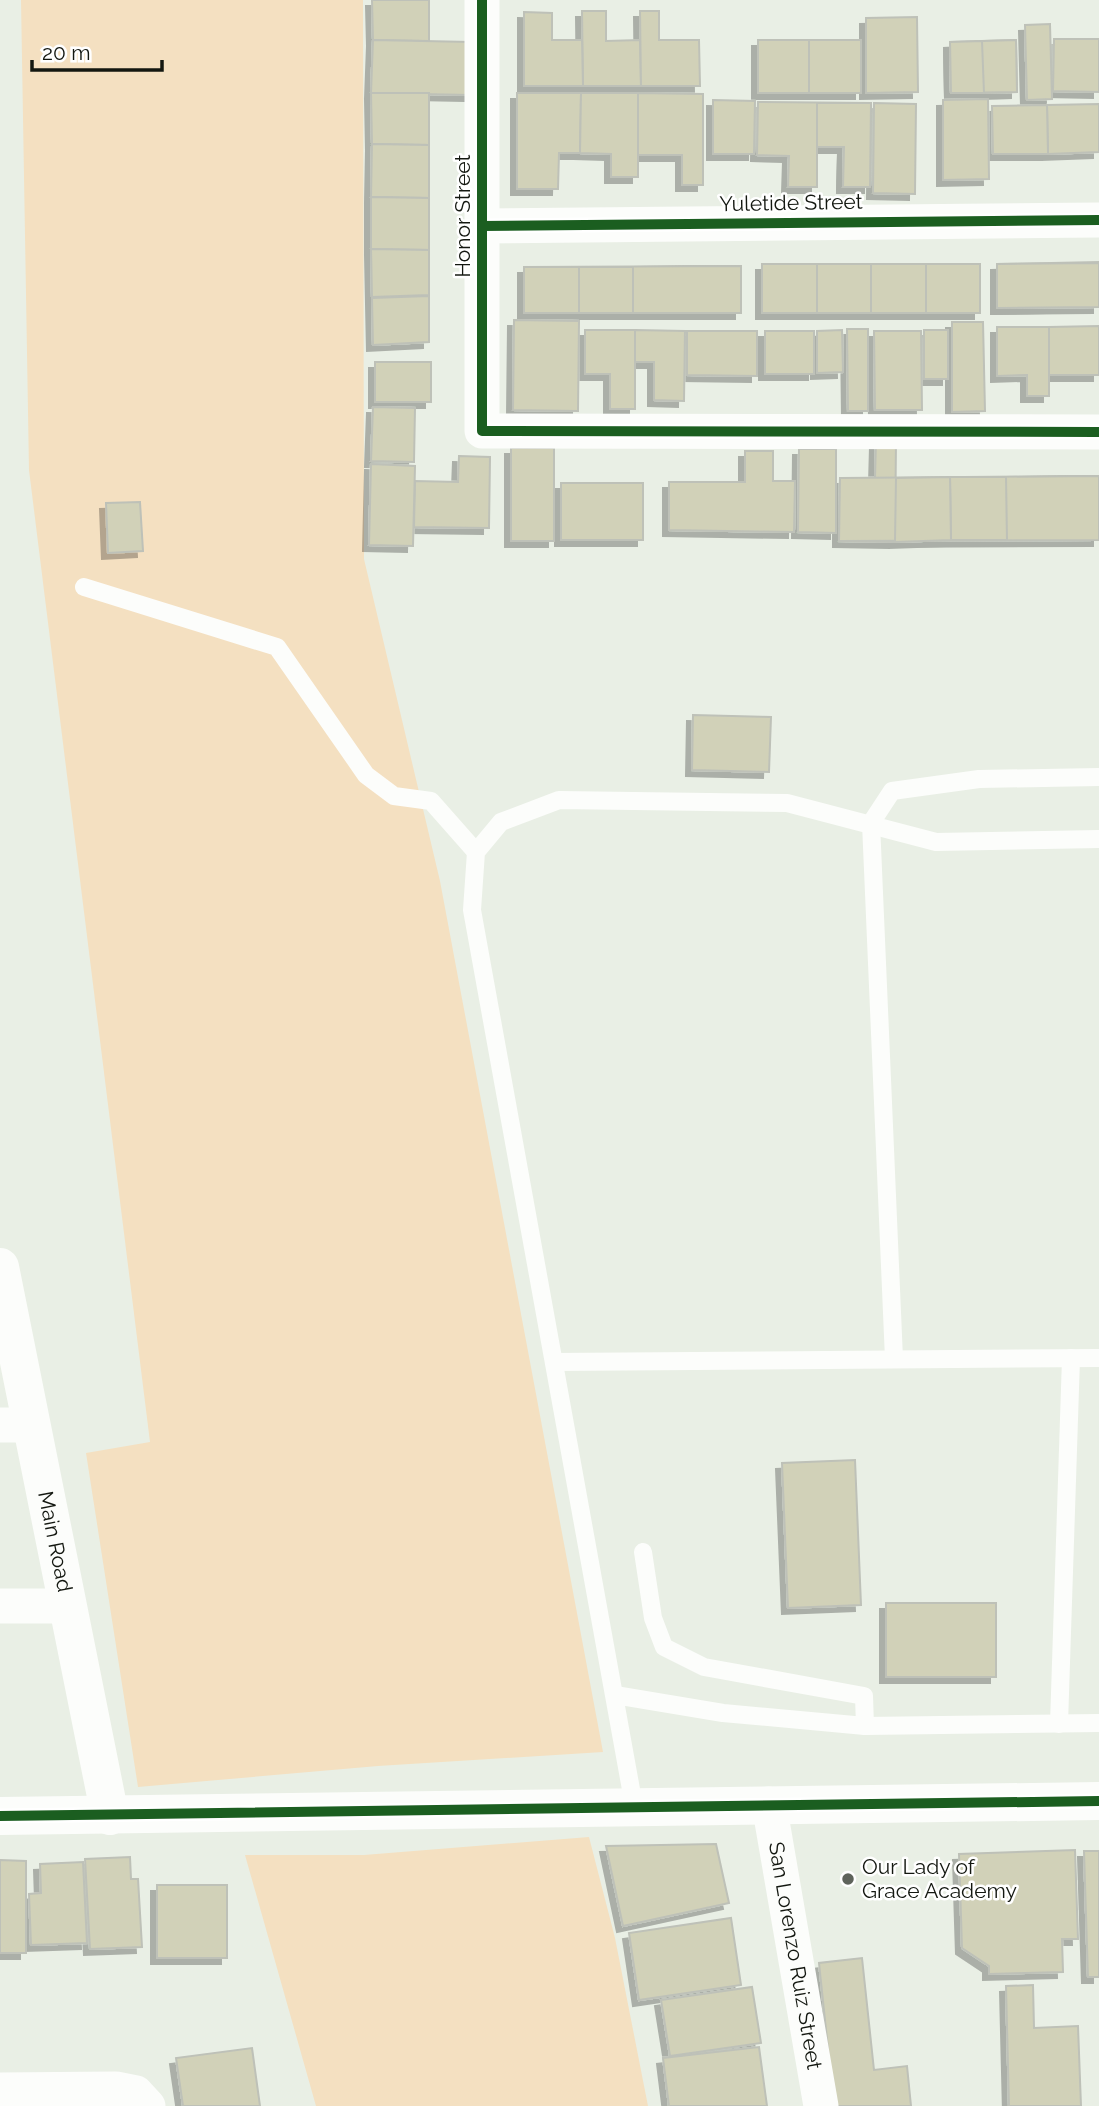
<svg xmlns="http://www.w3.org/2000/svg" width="1099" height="2106" viewBox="0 0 1099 2106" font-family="Raleway,sans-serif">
<defs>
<filter id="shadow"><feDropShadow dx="-6" dy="6" stdDeviation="0" flood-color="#0004"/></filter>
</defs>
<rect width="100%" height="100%" fill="#e9efe5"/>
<g fill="#f4e0c1">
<polygon points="21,0 363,0 364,559 440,881 603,1752 378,1766 138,1787 86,1453 150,1442 29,470"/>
<polygon points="589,1837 615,1938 648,2106 316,2106 245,1855 364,1855"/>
</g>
<g fill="#d1d1b8" stroke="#bec1b8" stroke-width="2" filter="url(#shadow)">
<polygon points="372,0 429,0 429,41 373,40"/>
<polygon points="582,11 606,11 606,41 640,40 641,86 583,86"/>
<polygon points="640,11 659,11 659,40 699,40 700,86 641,86"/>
<polygon points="524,12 552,13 552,40 582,40 583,86 524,86"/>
<polygon points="917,17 918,92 866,93 866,18"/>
<polygon points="1050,24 1052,99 1027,100 1025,25"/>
<polygon points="1054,39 1099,39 1099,92 1053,91"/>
<polygon points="373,40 471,42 470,95 371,93"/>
<rect x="758" y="40" width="51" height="53"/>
<rect x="809" y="40" width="52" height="53"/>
<polygon points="1016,40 1017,92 984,93 982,41"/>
<polygon points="1016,40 1017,92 951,93 950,42"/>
<polygon points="982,41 984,93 951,93 950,42"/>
<polygon points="371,93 429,93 429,145 372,144"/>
<polygon points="517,93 581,93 580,153 559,153 558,189 517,189"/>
<polygon points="581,93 638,93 638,177 611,177 611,154 580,153"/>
<polygon points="638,93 703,94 703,185 682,185 682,155 638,155"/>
<polygon points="988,99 989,179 943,180 943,100"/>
<polygon points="713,100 755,101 754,154 713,154"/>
<polygon points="758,102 871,103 870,187 843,187 844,147 817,147 817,187 788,187 789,156 757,155"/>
<polygon points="817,103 871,103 870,187 843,187 844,147 817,147"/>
<polygon points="874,103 916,104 915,194 873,193"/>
<polygon points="1099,104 1099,152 1048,154 1047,105"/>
<polygon points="1047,105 1048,154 993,154 992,106"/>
<polygon points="372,144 429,145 429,198 371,197"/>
<polygon points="371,197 429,198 429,250 371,249"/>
<polygon points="371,249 429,250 429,295 372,297"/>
<polygon points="1099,262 1099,306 1052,307 1052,263"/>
<polygon points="1052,263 1052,307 997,308 997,264"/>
<polygon points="1099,263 1099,307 997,308 997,264"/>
<rect x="762" y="264" width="55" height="49"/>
<rect x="762" y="264" width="218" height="49"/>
<rect x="817" y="264" width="54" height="49"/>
<rect x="871" y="264" width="55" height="49"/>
<rect x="926" y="264" width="54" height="49"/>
<polygon points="687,266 687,313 633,313 633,267"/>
<rect x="687" y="266" width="54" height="47"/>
<polygon points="741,266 741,313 524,313 524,267"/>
<rect x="524" y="267" width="55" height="46"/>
<rect x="579" y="267" width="54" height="46"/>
<polygon points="429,296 429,342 373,345 372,298"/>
<polygon points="514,320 579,321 578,411 513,410"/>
<polygon points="952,322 983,322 985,411 952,412"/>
<polygon points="1099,326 1099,375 1049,375 1049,327"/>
<polygon points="997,327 1049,327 1049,396 1027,396 1027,375 997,376"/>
<polygon points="847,329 868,329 868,411 848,411"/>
<polygon points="585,330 635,330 635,409 610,409 610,374 585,374"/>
<polygon points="635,330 685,331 684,401 654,400 654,362 635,362"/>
<polygon points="842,330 843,372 817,373 817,331"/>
<rect x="924" y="330" width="24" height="49"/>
<polygon points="687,331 757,331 757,376 687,375"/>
<rect x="765" y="331" width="49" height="43"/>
<polygon points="874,331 921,331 922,410 875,410"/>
<rect x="375" y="362" width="56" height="40"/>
<polygon points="373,407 415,408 414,462 371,461"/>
<polygon points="876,441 896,441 895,542 839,541 840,478 875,478"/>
<rect x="511" y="448" width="43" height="93"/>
<polygon points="799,449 836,449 836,533 798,532"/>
<polygon points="745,451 773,451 773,481 795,481 794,532 669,530 669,482 745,482"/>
<polygon points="459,456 490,457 489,528 414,527 415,481 458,482"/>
<polygon points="371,464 415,466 413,546 369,545"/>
<rect x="1062" y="476" width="37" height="64"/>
<polygon points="1062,476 1062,540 1007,540 1006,477"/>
<polygon points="1099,476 1099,540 839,541 840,478"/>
<polygon points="950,477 1006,477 1007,540 951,540"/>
<polygon points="950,477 951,540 895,542 896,478"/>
<rect x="561" y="483" width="82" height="57"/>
<polygon points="140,502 143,551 108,553 106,503"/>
<polygon points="693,715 771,717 769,772 692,770"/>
<polygon points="855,1460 861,1605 788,1608 782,1463"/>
<rect x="886" y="1603" width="110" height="74"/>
<polygon points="716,1844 729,1903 623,1926 606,1846"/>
<polygon points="1075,1850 1078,1939 1062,1939 1063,1972 989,1974 989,1966 962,1948 959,1854"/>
<polygon points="1084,1851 1099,1851 1099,1977 1088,1977"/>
<polygon points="130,1857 131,1879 138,1879 142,1947 90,1949 85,1859"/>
<polygon points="0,1860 26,1861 26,1953 0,1953"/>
<polygon points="83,1862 87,1943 31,1945 29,1894 41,1893 40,1864"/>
<rect x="157" y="1885" width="70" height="73"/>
<polygon points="731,1918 741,1985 639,2000 629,1933"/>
<polygon points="862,1958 874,2070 907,2066 911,2106 834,2106 819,1963"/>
<polygon points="1033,1985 1034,2028 1078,2026 1081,2106 1009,2106 1006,1986"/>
<polygon points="752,1987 761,2043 670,2056 661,2000"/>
<polygon points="759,2047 767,2106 669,2106 663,2058"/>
<polygon points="252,2048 260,2106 183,2106 176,2058"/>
</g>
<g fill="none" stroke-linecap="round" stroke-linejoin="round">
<g stroke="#fcfdfb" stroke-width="18">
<polyline points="84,587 277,647 366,775 394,796 431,801 476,852"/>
<polyline points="894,1359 871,823 892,791 979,779 1099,777"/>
<polyline points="554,1362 1099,1358"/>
<polyline points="643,1552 653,1618 664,1647 704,1667 864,1696 865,1726"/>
<polyline points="615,1695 723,1713 865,1726 1099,1723"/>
<polyline points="1059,1724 1071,1358"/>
<polyline points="634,1806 472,910 476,852 501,822 559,800 787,803 936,842 1099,839"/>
</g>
<g stroke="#fcfdfb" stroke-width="35">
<polyline points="482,0 482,431 1099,432"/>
<polyline points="482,226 1099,220"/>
<polyline points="0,1425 32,1425"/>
<polyline points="0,1606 68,1606"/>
<path id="s1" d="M769,1804L821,2106"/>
<polyline points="0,2090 116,2089 136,2093 148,2106"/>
</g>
<g stroke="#fcfdfb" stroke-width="38">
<path id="s2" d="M0,1267L110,1816"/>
<polyline points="0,1816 1099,1801"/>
</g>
<defs>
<g id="cycleway">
<polyline points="482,0 482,431 1099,432"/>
<polyline points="482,226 1099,220"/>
<polyline points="0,1816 1099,1801"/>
</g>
</defs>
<use href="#cycleway" stroke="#fff" stroke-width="15"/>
<use href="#cycleway" stroke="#1b5e20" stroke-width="10"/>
</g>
<circle fill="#5e635b" stroke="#fff" stroke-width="2.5" cx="848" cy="1879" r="7"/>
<g text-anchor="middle" stroke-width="5" stroke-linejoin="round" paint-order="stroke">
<g font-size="21" fill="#131710" stroke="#fff">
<text transform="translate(791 203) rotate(-1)" y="7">Yuletide Street</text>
<text transform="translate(463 216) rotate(-90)" y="7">Honor Street</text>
<text dy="7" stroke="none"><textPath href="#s2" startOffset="280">Main Road</textPath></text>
<text dy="7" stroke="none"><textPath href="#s1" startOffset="154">San Lorenzo Ruiz Street</textPath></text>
</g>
<g font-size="21" fill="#131710" stroke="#fff" text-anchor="start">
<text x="862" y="1874">Our Lady of<tspan x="862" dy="24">Grace Academy</tspan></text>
</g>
</g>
<path d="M32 60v10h130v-10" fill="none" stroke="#131710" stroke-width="3.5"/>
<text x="42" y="60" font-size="21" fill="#131710" stroke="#ffffff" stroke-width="5" paint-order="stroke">20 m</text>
</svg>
